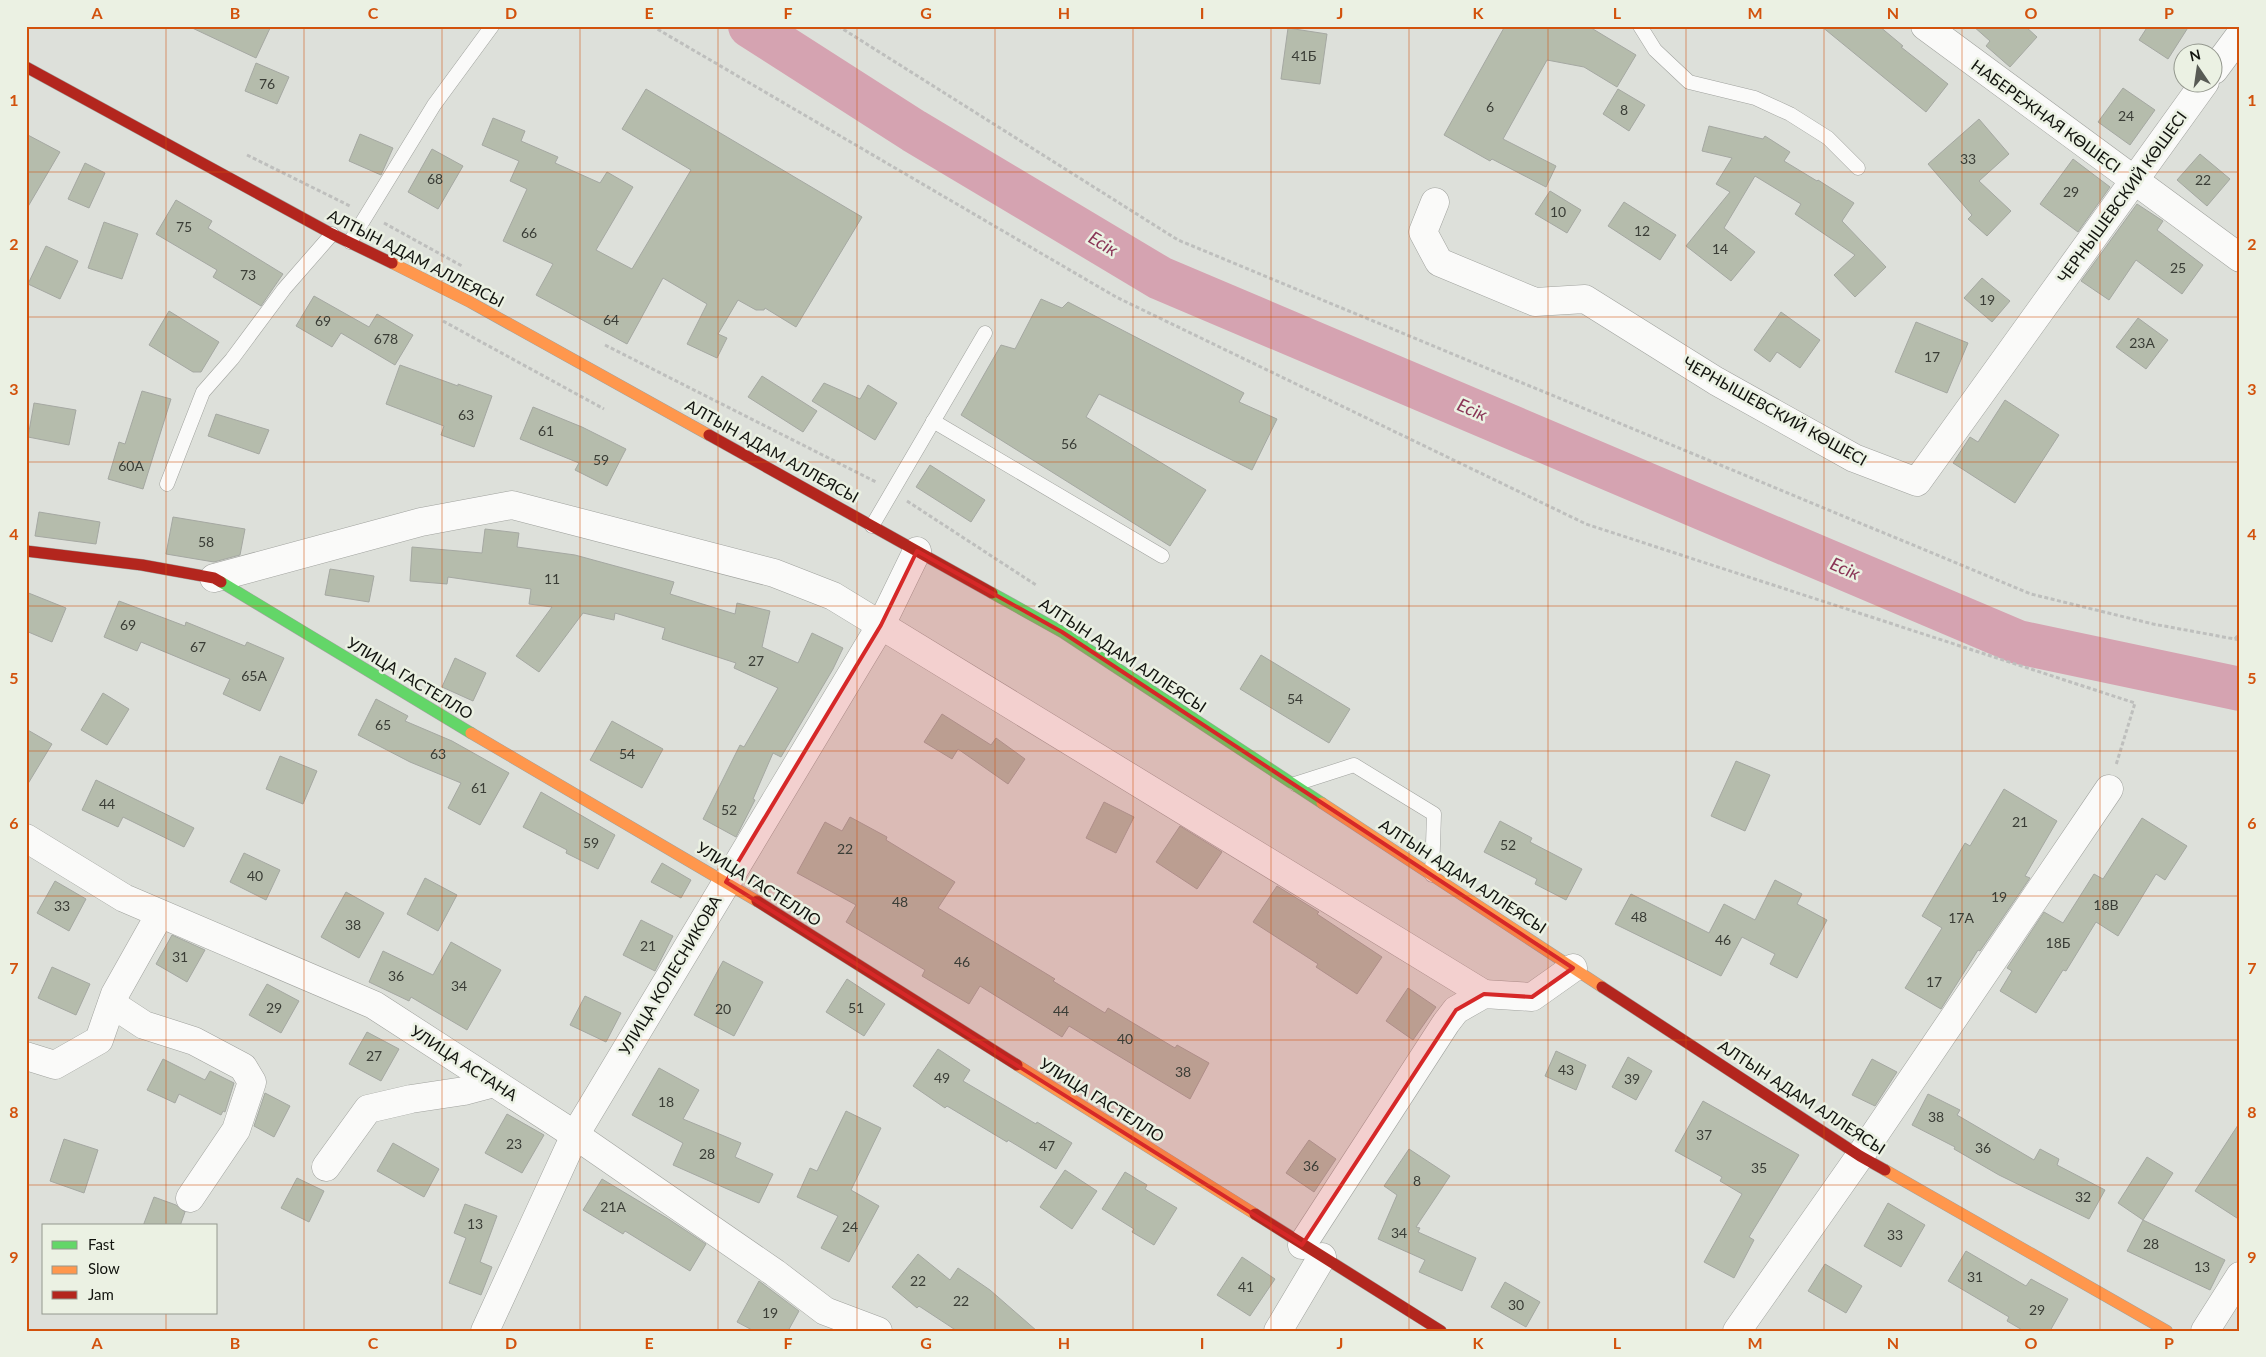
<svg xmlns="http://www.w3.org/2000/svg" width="2266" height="1357" viewBox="0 0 2266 1357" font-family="Lato,sans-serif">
<rect width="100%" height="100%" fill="#dde0da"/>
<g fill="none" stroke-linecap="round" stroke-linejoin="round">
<polyline stroke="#d5a3b1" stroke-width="44" points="750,26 914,131 1160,278 2018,642 2240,689"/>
</g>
<g fill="#b5bcac" stroke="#a5a8a2">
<polygon points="188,26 271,26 256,58"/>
<polygon points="1505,26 1588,26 1636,55 1617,87 1584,67 1547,60 1503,139 1556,166 1546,187 1492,159 1490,161 1444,135"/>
<polygon points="1821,26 1879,26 1903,46 1901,47 1948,84 1926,112"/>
<polygon points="1973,26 2025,26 2037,37 2010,67 1986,46 1990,41"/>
<polygon points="2148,26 2189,26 2168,59 2139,40"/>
<polygon points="1288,28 1327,34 1320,84 1281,79"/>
<polygon points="256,63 289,77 277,104 245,91"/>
<polygon points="2123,88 2155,110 2130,145 2098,122"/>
<polygon points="646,89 862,217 796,327 765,308 764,310 756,310 738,300 718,334 727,338 717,358 687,344 707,304 663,278 627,344 536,295 553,264 503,241 527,189 510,181 519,161 482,145 493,118 525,131 521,141 558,157 555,163 600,183 607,172 633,187 596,250 632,269 691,170 622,129"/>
<polygon points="1618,89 1645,105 1629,131 1603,114"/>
<polygon points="1979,119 2009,154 1979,181 2011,211 1987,236 1968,219 1972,215 1928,164"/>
<polygon points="1709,126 1763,139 1765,136 1790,152 1784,161 1817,181 1818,180 1854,203 1842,221 1886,267 1855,297 1834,275 1855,255 1795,214 1801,204 1755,176 1724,228 1755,252 1731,281 1686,246 1730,192 1716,184 1732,158 1702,151"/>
<polygon points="26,134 60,152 26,210"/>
<polygon points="360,134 393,148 381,175 349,161"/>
<polygon points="432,149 463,166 438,209 408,192"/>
<polygon points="2200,154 2230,179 2207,206 2177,180"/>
<polygon points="2073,159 2110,187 2078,232 2040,204"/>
<polygon points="85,163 105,173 89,208 68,199"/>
<polygon points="1550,191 1581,210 1567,233 1535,214"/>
<polygon points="176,200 212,221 208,228 283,274 261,306 213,277 217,270 156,234"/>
<polygon points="1624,202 1676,235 1660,260 1608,226"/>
<polygon points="2137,204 2163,221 2157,230 2203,265 2182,294 2136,260 2109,300 2081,281"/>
<polygon points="104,222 138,234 122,279 88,268"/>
<polygon points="46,246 78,261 60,299 28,284"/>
<polygon points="1982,278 2010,301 1992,322 1964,298"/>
<polygon points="314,296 369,327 377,314 413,335 395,365 341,333 332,347 296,326"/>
<polygon points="1041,299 1062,308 1068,302 1244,393 1239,402 1277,419 1252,470 1099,394 1086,417 1206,490 1170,546 961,415 1001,345 1015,349"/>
<polygon points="169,311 219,342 201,372 193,372 149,345"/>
<polygon points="1781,312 1820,340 1800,368 1777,352 1770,362 1754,350"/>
<polygon points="2138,318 2168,340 2146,369 2116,347"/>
<polygon points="1916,322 1968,343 1947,393 1895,372"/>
<polygon points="400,365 458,386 458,384 492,396 474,447 441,435 444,426 386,404"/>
<polygon points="762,376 817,411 803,432 748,397"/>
<polygon points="824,383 860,399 868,385 897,403 875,440 812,401"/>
<polygon points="142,391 171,399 143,489 108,479 119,442 125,444"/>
<polygon points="2005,400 2059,435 2015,503 1953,463 1970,437 1978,442"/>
<polygon points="34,403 76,410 69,445 28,437"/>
<polygon points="533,407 582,427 626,449 607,486 575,470 579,463 520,439"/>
<polygon points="216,414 269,430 259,454 208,436"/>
<polygon points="930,465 985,500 971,522 916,487"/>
<polygon points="39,512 100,522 96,544 35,536"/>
<polygon points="173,517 245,529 240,555 214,562 166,554"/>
<polygon points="485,529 519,533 517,547 575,555 674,582 670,594 735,614 737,603 770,611 762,647 798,663 812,633 843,648 833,669 781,757 773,753 753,799 755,800 736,837 703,819 740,745 744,747 778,688 734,668 736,663 662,639 665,628 615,613 614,620 583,613 539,672 516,656 552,607 529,604 531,589 448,577 447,584 410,581 412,547 482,553"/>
<polygon points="330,569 374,576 369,602 325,595"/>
<polygon points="26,592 66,608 52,642 26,631"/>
<polygon points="119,601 185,626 186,622 245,646 247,642 284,658 260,711 223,694 230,679 141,642 137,651 104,637"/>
<polygon points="1261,655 1350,709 1329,743 1240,689"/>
<polygon points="455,658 486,673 473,701 442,687"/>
<polygon points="103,693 129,709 107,745 81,730"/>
<polygon points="376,699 408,716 405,721 452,741 509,773 480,825 448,808 461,783 410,762 358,735"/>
<polygon points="942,714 991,745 996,738 1025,759 1008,784 958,749 952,759 924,742"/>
<polygon points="612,721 663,749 642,788 590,760"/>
<polygon points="26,729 52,744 26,787"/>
<polygon points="280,756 317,771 303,804 266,789"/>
<polygon points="1736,761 1770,775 1745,831 1711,816"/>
<polygon points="96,780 194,828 184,847 123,817 118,827 82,810"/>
<polygon points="2004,789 2057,821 2025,876 2030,878 1980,951 1978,950 1941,1009 1905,988 1942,928 1922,916 1965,843 1970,846"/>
<polygon points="541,792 615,835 598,869 566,853 567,850 523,827"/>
<polygon points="1104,802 1134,817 1116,853 1086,838"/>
<polygon points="850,817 887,837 886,840 955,882 938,908 1055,979 1053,981 1105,1013 1108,1008 1175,1048 1177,1045 1209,1063 1190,1099 1069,1026 1062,1037 980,986 969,1004 922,976 925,970 846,922 856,905 797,873 825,822 842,831"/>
<polygon points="2142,818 2187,846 2165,880 2156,874 2118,936 2096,922 2066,971 2063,970 2036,1013 2000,991 2012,971 2007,968 2044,912 2063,923 2094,874 2103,879"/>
<polygon points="1500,821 1532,838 1530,842 1582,869 1566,900 1535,884 1537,879 1484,852"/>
<polygon points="1180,826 1222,852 1197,889 1156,862"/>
<polygon points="244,853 280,870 266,900 230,882"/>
<polygon points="662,863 691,880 681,898 651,882"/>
<polygon points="425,878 457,895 438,931 407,914"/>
<polygon points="1775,880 1802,894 1797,904 1827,920 1797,978 1770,964 1775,954 1742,937 1721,976 1615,924 1631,894 1709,933 1724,904 1755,920"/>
<polygon points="55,881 86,899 69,931 37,913"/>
<polygon points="1277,886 1319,912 1317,914 1382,957 1357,994 1316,967 1318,964 1253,922"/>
<polygon points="346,892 384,913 359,958 321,937"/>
<polygon points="641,920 673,936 655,971 623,955"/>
<polygon points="172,935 205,950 187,982 156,964"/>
<polygon points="451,942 501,970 467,1030 411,997 409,1001 369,982 383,951 433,975"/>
<polygon points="723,961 763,982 734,1036 694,1015"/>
<polygon points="52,967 90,984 76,1015 38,998"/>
<polygon points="847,979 885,1004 864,1036 826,1012"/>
<polygon points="267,984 299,1001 281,1033 249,1015"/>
<polygon points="1408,988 1436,1007 1413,1040 1386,1021"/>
<polygon points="585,996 621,1013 606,1042 570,1025"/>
<polygon points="367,1032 399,1049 381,1081 349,1064"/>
<polygon points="938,1049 970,1070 963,1081 1036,1124 1037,1122 1072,1143 1056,1169 1008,1140 1007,1142 947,1106 945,1108 913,1086"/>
<polygon points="1556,1051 1586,1065 1576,1090 1545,1076"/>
<polygon points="1628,1057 1652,1071 1636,1100 1612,1087"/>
<polygon points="163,1059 205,1080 210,1071 234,1083 225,1112 223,1111 221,1115 179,1094 175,1103 147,1090"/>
<polygon points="1872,1059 1897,1072 1875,1106 1852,1095"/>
<polygon points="659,1068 699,1090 683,1119 741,1143 735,1157 773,1174 759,1203 673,1165 683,1143 632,1115"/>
<polygon points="265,1093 290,1106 274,1137 254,1126"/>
<polygon points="1928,1094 1960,1110 1957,1115 2034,1160 2040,1149 2059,1159 2057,1165 2105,1190 2089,1219 1999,1175 1954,1149 1955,1147 1912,1125"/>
<polygon points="1703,1101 1799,1155 1749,1237 1754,1240 1734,1278 1704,1262 1742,1194 1720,1181 1722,1177 1675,1151"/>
<polygon points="846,1111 881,1128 851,1190 879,1206 849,1262 821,1248 838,1216 797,1197 810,1168 817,1171"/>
<polygon points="507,1114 544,1135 522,1173 485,1153"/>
<polygon points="2240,1122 2240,1220 2195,1191"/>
<polygon points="64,1139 98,1150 84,1193 50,1181"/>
<polygon points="1309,1140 1336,1159 1314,1192 1286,1173"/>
<polygon points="393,1143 439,1169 424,1197 377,1171"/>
<polygon points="1409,1149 1450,1176 1416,1227 1420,1228 1418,1232 1476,1258 1462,1291 1419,1272 1425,1260 1378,1239 1397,1195 1384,1186"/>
<polygon points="2147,1157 2173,1173 2143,1220 2118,1203"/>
<polygon points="1065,1170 1097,1191 1072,1229 1040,1207"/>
<polygon points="1125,1172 1147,1185 1145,1189 1177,1208 1154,1245 1132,1232 1134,1229 1102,1209"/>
<polygon points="297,1178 324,1191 309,1222 281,1208"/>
<polygon points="602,1179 667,1218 706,1244 690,1271 625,1231 623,1234 583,1210"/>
<polygon points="154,1197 176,1205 185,1212 180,1226 143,1226"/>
<polygon points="1888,1203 1925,1225 1901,1267 1864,1246"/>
<polygon points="465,1204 497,1216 480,1262 492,1267 481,1295 449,1283 466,1238 454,1233"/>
<polygon points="2143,1220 2225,1260 2210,1290 2127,1251"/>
<polygon points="1966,1251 2026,1286 2031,1279 2068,1299 2050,1331 2024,1331 2007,1321 2009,1317 1948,1281"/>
<polygon points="918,1254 950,1280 958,1268 990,1290 1037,1331 957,1331 919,1306 917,1308 892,1287"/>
<polygon points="1242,1257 1275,1279 1250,1316 1217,1295"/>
<polygon points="1825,1264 1862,1286 1846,1313 1808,1291"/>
<polygon points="759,1281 799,1311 788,1331 754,1331 737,1322"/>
<polygon points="1505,1282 1540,1302 1526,1327 1491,1307"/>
</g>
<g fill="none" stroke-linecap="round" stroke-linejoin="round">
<defs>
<g id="lane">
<polyline points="1640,26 1655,50 1689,82 1755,98 1790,114 1828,138 1858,168"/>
<polyline points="350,242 434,105 492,26"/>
<polyline points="933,421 1162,556"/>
<polyline points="167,484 203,392 232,359 284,289 332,234"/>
<polyline points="872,526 985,333"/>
<polyline points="1295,784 1354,765 1434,814 1432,875"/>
</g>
<g id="street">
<polyline points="1925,26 2240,258"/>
<polyline points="2214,70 2240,35"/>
<polyline points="1435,202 1423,232 1439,262 1535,302 1585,299 1716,381 1854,458 1917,482 2205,82"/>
<polyline points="214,578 421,522 512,505 774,573 833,596 1484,994"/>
<polyline points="26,838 124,898 374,1005 575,1135 775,1273 825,1311 878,1331"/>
<polyline points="112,1004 144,1025 194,1041 243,1067 252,1082 236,1130 190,1198"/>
<polyline points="26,1056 55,1065 99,1040 115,994 160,914"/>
<polyline points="326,1167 368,1109 411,1099 464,1091 494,1083"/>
<polyline points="1302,1245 1446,1023 1456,1010 1484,994 1532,997 1573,968"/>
<polyline points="485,1331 575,1135 881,625 917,551"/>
<polyline points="1278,1331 1322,1257"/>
<polyline points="1737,1331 1860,1156 2109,789"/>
<polyline points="2205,1331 2240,1276"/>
</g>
<g id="fast">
<polyline points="221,582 471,733"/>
<polyline points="992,593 1062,632 1322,803"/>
</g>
<g id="slow">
<polyline points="392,263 470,302 709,435"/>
<polyline points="471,733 757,901"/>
<polyline points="1322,803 1602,987"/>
<polyline points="1017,1065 1255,1214"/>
<polyline points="1885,1170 2167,1331"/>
</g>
<g id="jam">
<polyline points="26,67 332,234 392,263"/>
<polyline points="709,435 992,593"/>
<polyline points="26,551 142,565 214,578 221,582"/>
<polyline points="757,901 1017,1065"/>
<polyline points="1602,987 1860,1156 1885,1170"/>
<polyline points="1255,1214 1441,1331"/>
</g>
</defs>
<use href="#lane" stroke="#a0a29e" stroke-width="15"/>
<use href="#street" stroke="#a0a29e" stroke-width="29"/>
<use href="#fast" stroke="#a0a29e" stroke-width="12"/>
<use href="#slow" stroke="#a0a29e" stroke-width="12"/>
<use href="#jam" stroke="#a0a29e" stroke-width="12"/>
<g stroke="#bebfbd" stroke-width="3" stroke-dasharray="4 2.5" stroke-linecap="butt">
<polyline points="652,26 1116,297 1586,524 2135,703 2116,765"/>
<polyline points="838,26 1178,240 2031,594 2153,624 2240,640"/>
<polyline points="247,155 350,206"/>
<polyline points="384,223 462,266"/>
<polyline points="443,321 604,409"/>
<polyline points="605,345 876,482"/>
<polyline points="907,501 1036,585"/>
<polyline points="2235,639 2240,633"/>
</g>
<use href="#lane" stroke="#fafaf9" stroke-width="14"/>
<use href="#street" stroke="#fafaf9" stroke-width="28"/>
<use href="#fast" stroke="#63d668" stroke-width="11"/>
<use href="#slow" stroke="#ff974d" stroke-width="11"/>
<use href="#jam" stroke="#b3261e" stroke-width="11"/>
</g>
<path fill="#d62828" fill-opacity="0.2" stroke="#d62828" stroke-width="4" stroke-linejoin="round" d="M917,551L1062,632L1573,968L1532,997L1484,994L1456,1010L1302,1245L726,882L881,625Z"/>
<path fill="none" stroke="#d2520c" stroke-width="1" stroke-opacity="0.55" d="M166,26V1226M304,26V1331M442,26V1331M580,26V1331M718,26V1331M857,26V1331M995,26V1331M1133,26V1331M1271,26V1331M1409,26V1331M1548,26V1331M1686,26V1331M1824,26V1331M1962,26V1331M2100,26V1331M26,172H2240M26,317H2240M26,462H2240M26,606H2240M26,751H2240M26,896H2240M26,1040H2240M26,1185H2240M166,1313V1331"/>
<g text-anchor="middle" stroke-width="5" stroke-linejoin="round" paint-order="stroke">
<g font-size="14" fill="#3a3d36">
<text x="1304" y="61">41Б</text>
<text x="267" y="89">76</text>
<text x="1490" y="112">6</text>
<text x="1624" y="115">8</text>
<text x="2126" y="121">24</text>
<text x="1968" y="164">33</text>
<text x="435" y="184">68</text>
<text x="2203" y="185">22</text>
<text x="2071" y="197">29</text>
<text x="1558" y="217">10</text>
<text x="184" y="232">75</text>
<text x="1642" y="236">12</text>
<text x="529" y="238">66</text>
<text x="1720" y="254">14</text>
<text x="2178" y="273">25</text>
<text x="248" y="280">73</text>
<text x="1987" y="305">19</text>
<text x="611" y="325">64</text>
<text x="323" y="326">69</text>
<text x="386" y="344">678</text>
<text x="2142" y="348">23А</text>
<text x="1932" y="362">17</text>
<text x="466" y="420">63</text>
<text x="546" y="436">61</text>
<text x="1069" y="449">56</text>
<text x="601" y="465">59</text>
<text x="131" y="471">60А</text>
<text x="206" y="547">58</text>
<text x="552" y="584">11</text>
<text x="128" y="630">69</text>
<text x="198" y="652">67</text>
<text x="756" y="666">27</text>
<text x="254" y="681">65А</text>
<text x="1295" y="704">54</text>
<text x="383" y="730">65</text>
<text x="438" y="759">63</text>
<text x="627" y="759">54</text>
<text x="479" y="793">61</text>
<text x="107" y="809">44</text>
<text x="729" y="815">52</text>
<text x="2020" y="827">21</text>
<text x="591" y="848">59</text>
<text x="1508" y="850">52</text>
<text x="845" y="854">22</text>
<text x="255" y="881">40</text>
<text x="1999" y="902">19</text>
<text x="900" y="907">48</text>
<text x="2106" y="910">18В</text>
<text x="62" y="911">33</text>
<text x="1639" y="922">48</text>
<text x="1961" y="923">17А</text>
<text x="353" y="930">38</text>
<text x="1723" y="945">46</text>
<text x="2058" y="948">18Б</text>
<text x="648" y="951">21</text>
<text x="180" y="962">31</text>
<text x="962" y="967">46</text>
<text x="396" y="981">36</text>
<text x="1934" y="987">17</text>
<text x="459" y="991">34</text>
<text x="274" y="1013">29</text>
<text x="856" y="1013">51</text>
<text x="723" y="1014">20</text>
<text x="1061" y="1016">44</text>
<text x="1125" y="1044">40</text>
<text x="374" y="1061">27</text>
<text x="1566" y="1075">43</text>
<text x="1183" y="1077">38</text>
<text x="942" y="1083">49</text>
<text x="1632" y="1084">39</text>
<text x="666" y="1107">18</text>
<text x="1936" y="1122">38</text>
<text x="1704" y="1140">37</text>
<text x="514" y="1149">23</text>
<text x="1047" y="1151">47</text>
<text x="1983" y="1153">36</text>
<text x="707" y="1159">28</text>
<text x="1311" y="1171">36</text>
<text x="1759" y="1173">35</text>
<text x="1417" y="1186">8</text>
<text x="2083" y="1202">32</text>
<text x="613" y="1212">21А</text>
<text x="475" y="1229">13</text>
<text x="850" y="1232">24</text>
<text x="1399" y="1238">34</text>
<text x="1895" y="1240">33</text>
<text x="2151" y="1249">28</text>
<text x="2202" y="1272">13</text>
<text x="1975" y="1282">31</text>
<text x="918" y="1286">22</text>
<text x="1246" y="1292">41</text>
<text x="961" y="1306">22</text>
<text x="1516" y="1310">30</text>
<text x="2037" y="1315">29</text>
<text x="770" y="1318">19</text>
</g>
<g font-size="16" fill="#11130e" stroke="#ebf1e3">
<text transform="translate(2046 116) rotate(36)" y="6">НАБЕРЕЖНАЯ КӨШЕСІ</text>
<text transform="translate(2122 197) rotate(-54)" y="6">ЧЕРНЫШЕВСКИЙ КӨШЕСІ</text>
<text transform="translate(416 258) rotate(27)" y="6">АЛТЫН АДАМ АЛЛЕЯСЫ</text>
<text transform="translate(1775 411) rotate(29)" y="6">ЧЕРНЫШЕВСКИЙ КӨШЕСІ</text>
<text transform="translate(772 451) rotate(29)" y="6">АЛТЫН АДАМ АЛЛЕЯСЫ</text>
<text transform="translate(1123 655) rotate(33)" y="6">АЛТЫН АДАМ АЛЛЕЯСЫ</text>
<text transform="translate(410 678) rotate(31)" y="6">УЛИЦА ГАСТЕЛЛО</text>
<text transform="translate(1463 876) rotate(33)" y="6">АЛТЫН АДАМ АЛЛЕЯСЫ</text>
<text transform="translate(759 884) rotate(32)" y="6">УЛИЦА ГАСТЕЛЛО</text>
<text transform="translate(670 975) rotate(-59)" y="6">УЛИЦА КОЛЕСНИКОВА</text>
<text transform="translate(464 1063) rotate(33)" y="6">УЛИЦА АСТАНА</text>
<text transform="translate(1802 1097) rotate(33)" y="6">АЛТЫН АДАМ АЛЛЕЯСЫ</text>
<text transform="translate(1102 1100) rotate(32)" y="6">УЛИЦА ГАСТЕЛЛО</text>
</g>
<g font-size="18" font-style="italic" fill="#8a3456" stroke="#ebf1e3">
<text transform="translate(1103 244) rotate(31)" y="6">Есік</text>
<text transform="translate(1472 410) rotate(23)" y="6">Есік</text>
<text transform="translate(1845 569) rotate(23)" y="6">Есік</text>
</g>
</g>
<rect width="2266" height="1357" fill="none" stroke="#ebf1e3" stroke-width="55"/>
<rect x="42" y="1224" width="175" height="90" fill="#ebf1e3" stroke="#94988e"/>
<rect x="52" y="1241" width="25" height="8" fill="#63d668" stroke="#94988e"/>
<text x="88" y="1250" font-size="15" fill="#11130e">Fast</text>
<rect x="52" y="1266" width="25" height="8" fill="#ff974d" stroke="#94988e"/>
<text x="88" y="1274" font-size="15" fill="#11130e">Slow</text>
<rect x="52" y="1291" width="25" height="8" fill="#b3261e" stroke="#94988e"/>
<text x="88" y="1300" font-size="15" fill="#11130e">Jam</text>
<g transform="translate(2198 68) rotate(347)"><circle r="24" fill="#ebf1e3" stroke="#94988e"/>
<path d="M0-4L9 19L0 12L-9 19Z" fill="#585b55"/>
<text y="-8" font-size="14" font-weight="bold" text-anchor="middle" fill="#11130e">N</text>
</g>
<rect x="28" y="28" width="2210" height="1302" fill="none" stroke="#d2520c" stroke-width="2"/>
<g font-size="16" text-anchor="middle" font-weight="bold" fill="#d2520c">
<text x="97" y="19">A</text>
<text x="235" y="19">B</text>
<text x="373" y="19">C</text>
<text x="511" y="19">D</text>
<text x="649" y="19">E</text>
<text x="788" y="19">F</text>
<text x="926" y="19">G</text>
<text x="1064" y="19">H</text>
<text x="1202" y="19">I</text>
<text x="1340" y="19">J</text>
<text x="1478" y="19">K</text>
<text x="1617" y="19">L</text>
<text x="1755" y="19">M</text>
<text x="1893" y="19">N</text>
<text x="2031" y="19">O</text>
<text x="2169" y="19">P</text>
<text x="14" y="106">1</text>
<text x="2252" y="106">1</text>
<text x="14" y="250">2</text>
<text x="2252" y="250">2</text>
<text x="14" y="395">3</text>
<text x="2252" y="395">3</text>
<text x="14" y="540">4</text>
<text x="2252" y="540">4</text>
<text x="14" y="684">5</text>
<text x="2252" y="684">5</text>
<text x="14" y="829">6</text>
<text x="2252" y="829">6</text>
<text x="14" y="974">7</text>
<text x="2252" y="974">7</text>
<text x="14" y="1118">8</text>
<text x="2252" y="1118">8</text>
<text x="14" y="1263">9</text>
<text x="2252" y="1263">9</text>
<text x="97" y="1349">A</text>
<text x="235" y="1349">B</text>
<text x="373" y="1349">C</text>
<text x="511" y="1349">D</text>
<text x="649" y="1349">E</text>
<text x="788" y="1349">F</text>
<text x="926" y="1349">G</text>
<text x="1064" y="1349">H</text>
<text x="1202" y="1349">I</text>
<text x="1340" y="1349">J</text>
<text x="1478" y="1349">K</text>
<text x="1617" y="1349">L</text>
<text x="1755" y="1349">M</text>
<text x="1893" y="1349">N</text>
<text x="2031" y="1349">O</text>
<text x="2169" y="1349">P</text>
</g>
</svg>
